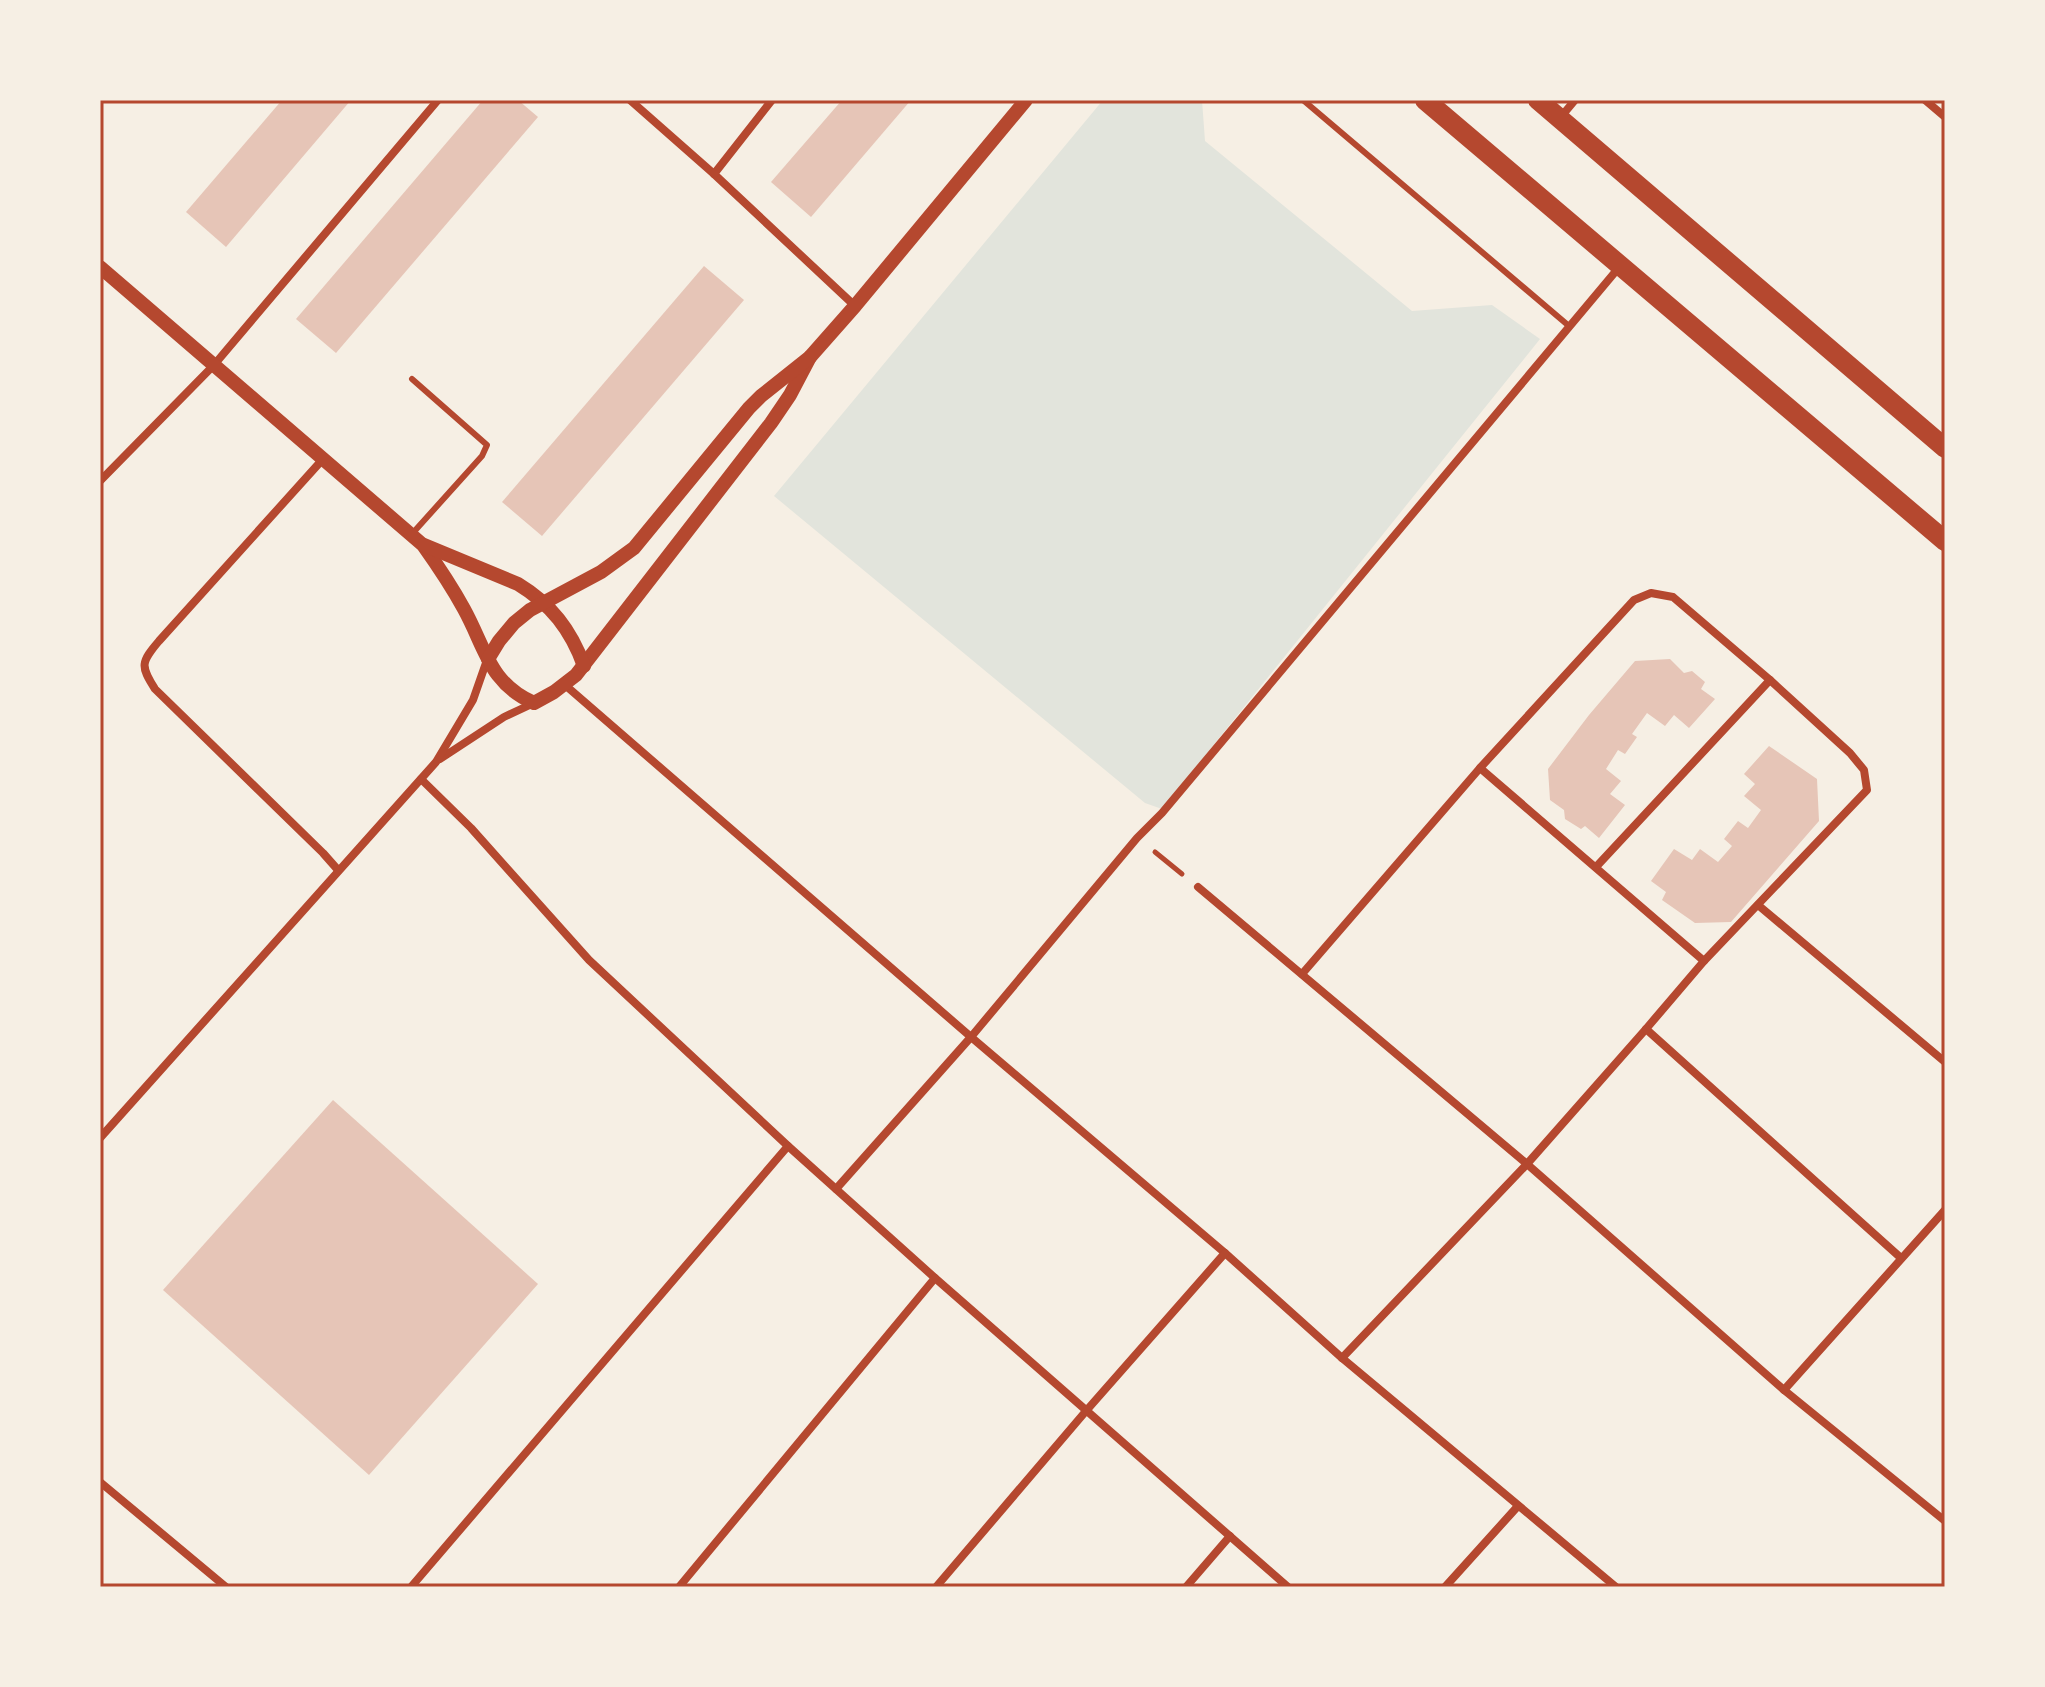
<svg xmlns="http://www.w3.org/2000/svg" width="2045" height="1687" viewBox="0 0 2045 1687" font-family="'Archivo Narrow',sans-serif">
<rect width="100%" height="100%" fill="#f6efe4"/>
<polygon fill="#e2e4dc" points="1103,100 1202,100 1205,141 1412,311 1492,305 1540,339 1162,809 1145,803 774,496"/>
<g fill="#e6c5b7">
<polygon points="282,100 351,100 226,247 186,212"/>
<polygon points="483,100 518,100 538,117 336,353 296,319"/>
<polygon points="842,100 911,100 811,217 771,182"/>
<polygon points="704,266 744,300 542,536 502,502"/>
<polygon points="1670,659 1684,673 1692,671 1705,682 1701,689 1715,699 1689,728 1674,715 1665,726 1647,713 1632,734 1637,737 1625,754 1618,750 1606,769 1621,781 1610,794 1625,805 1599,838 1585,826 1581,829 1565,819 1564,810 1550,800 1548,769 1589,715 1635,661"/>
<polygon points="1769,746 1817,779 1819,821 1731,922 1695,923 1662,900 1666,892 1651,881 1674,849 1692,860 1700,849 1718,862 1732,846 1724,839 1738,821 1748,828 1761,810 1744,796 1755,784 1744,774"/>
<polygon points="333,1100 538,1284 369,1475 163,1290"/>
</g>
<g fill="none" stroke-linecap="round" stroke-linejoin="round">
<polyline stroke="#b5482f" stroke-width="5" points="1155,852 1182,874"/>
<g stroke="#b5482f" stroke-width="6">
<polyline points="1303,100 1569,326"/>
<polyline points="411,535 482,456 487,445 412,379"/>
</g>
<g stroke="#b5482f" stroke-width="8">
<polyline points="630,100 714,174 855,306"/>
<polyline points="1925,100 1945,117"/>
<polyline points="1560,118 1575,100"/>
<polyline points="714,174 772,100"/>
<path d="M323,459L159,641C141,662 140,666 155,689L323,853L338,870"/>
<polyline points="100,481 214,365 438,100"/>
<polyline points="565,685 971,1037 1225,1253 1342,1358 1616,1587"/>
<polyline points="440,759 504,717 534,703"/>
<polyline points="1480,768 1704,961"/>
<polyline points="421,779 471,828 589,960 788,1146 935,1278 1288,1587"/>
<polyline points="1596,867 1770,680"/>
<polyline points="1198,887 1527,1164 1784,1390 1945,1521"/>
<polyline points="1758,905 1945,1062"/>
<polyline points="1302,974 1480,768 1634,600 1651,593 1673,597 1770,680 1850,753 1864,770 1867,790 1704,961 1646,1029 1527,1164 1342,1358"/>
<polyline points="1646,1029 1901,1258"/>
<polyline points="100,1138 436,762 473,700 487,660"/>
<polyline points="836,1189 971,1037 1137,838 1162,813 1621,265"/>
<polyline points="1784,1390 1945,1210"/>
<polyline points="100,1482 226,1587"/>
<polyline points="411,1587 788,1146"/>
<polyline points="679,1587 935,1278"/>
<polyline points="936,1587 1086,1411 1225,1253"/>
<polyline points="1186,1587 1230,1536"/>
<polyline points="1445,1587 1518,1506"/>
</g>
<g stroke="#b5482f" stroke-width="14">
<path d="M100,267L423,545C438,566 452,587 464,609C486,649 489,683 534,703L554,692L576,675L771,423L790,395L810,357"/>
<path d="M424,545L518,584C551,604 571,630 584,666"/>
<polyline points="488,659 499,641 514,623 530,610 601,572 634,548 749,408 761,396 810,357 855,306 1026,100"/>
</g>
<g stroke="#b5482f" stroke-width="20">
<polyline points="1425,100 1945,541"/>
<polyline points="1538,100 1945,448"/>
</g>
</g>
<rect width="2045" height="1687" fill="none" stroke="#f6efe4" stroke-width="204"/>
<rect x="102" y="102" width="1841" height="1483" fill="none" stroke="#b5482f" stroke-width="3"/>
</svg>
